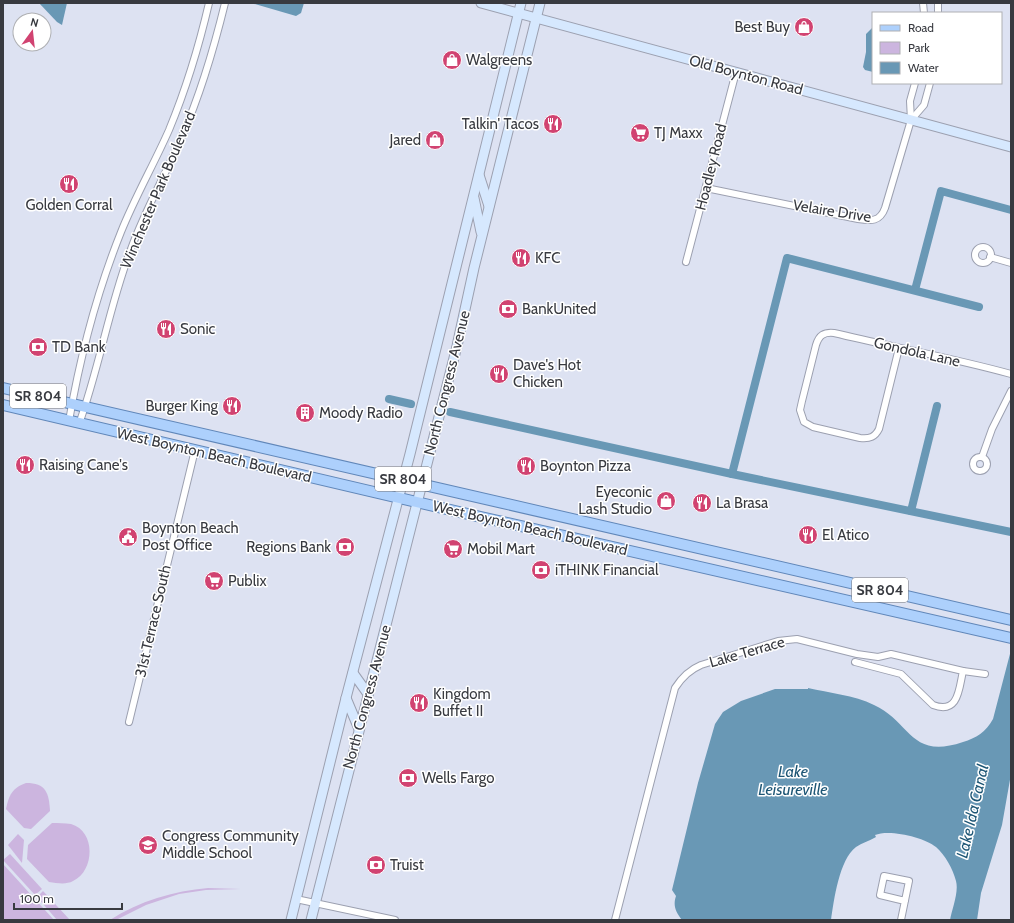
<svg xmlns="http://www.w3.org/2000/svg" width="1014" height="923" viewBox="0 0 1014 923" font-family="Cabin,sans-serif">
<rect width="100%" height="100%" fill="#dde2f2"/>
<g fill="#ccb5df">
<path d="M26,783C46,783 49,793 50,811L31,829L24,828L6,809C9,795 12,788 26,783Z"/>
<path d="M52,823C58,823 65,823 71,824C96,831 95,871 73,881C66,885 57,883 49,882L27,859L28,845Z"/>
<polygon points="18,834 24,840 22,863 8,845"/>
<polygon points="10,854 42,889 35,895 3,860"/>
<polygon points="3,864 54,920 3,920"/>
<path d="M208,888L241,889L206,890L179,894L146,905L116,920H110C139,901 174,891 208,888Z"/>
<polygon points="43,891 70,920 57,920 37,897"/>
</g>
<g fill="#6998b5">
<polygon points="39,3 67,3 62,25 57,22"/>
<polygon points="251,3 304,3 301,13 296,16"/>
<polygon points="873,27 873,72 865,70 863,67 866,52 866,34"/>
<path d="M1011,650V774L1002,825L981,893L977,920H950C952,909 959,892 956,881C953,869 945,855 936,847C924,837 889,829 875,835L876,837C869,841 862,843 856,847C839,860 834,900 831,920H682C675,911 673,905 676,896L672,890L698,783L715,724L723,712L741,701L775,689H808V688C829,693 854,695 874,705C911,722 910,760 963,742C976,738 986,732 993,719Z"/>
</g>
<g fill="none" stroke-linecap="round" stroke-linejoin="round">
<g stroke="#6998b5" stroke-width="8">
<polyline points="915,290 941,191 1011,210"/>
<polyline points="389,399 411,404"/>
<polyline points="450,412 732,474 1011,532"/>
<polyline points="732,474 787,258 979,307"/>
<polyline points="911,511 937,406"/>
</g>
<defs>
<g id="street">
<polyline points="923,3 924,13"/>
<polyline points="938,3 938,13"/>
<polyline points="911,120 924,105 930,83"/>
<path d="M706,188L858,219C871,221 880,222 885,208L911,120L910,101L915,83"/>
<circle cx="983" cy="255" r="8"/>
<polyline points="990,257 1011,263"/>
<polyline points="686,262 736,72"/>
<path d="M899,348L879,429C875,437 870,439 860,438L813,427L804,422L800,410L802,401L816,345C819,335 824,332 834,333C893,347 953,358 1011,374"/>
<path d="M69,421C80,357 97,292 121,232C135,197 154,164 169,130C186,89 199,46 209,3"/>
<path d="M79,424C100,366 109,306 131,249C145,210 166,174 182,136C201,93 214,48 225,3"/>
<polyline points="982,457 992,429 1011,391"/>
<circle cx="980" cy="464" r="7"/>
<polyline points="963,671 985,674"/>
<polyline points="129,722 195,450"/>
<polyline points="296,899 395,920"/>
<path d="M615,920L675,688C682,677 689,670 701,665L778,641L797,639L857,654L878,657L891,654L963,671C959,688 959,715 933,705L901,674L855,662"/>
<polyline points="901,920 909,881 884,876 880,895 905,901"/>
</g>
<g id="secondary">
<polyline points="481,3 1011,147"/>
<polyline points="479,175 489,206"/>
<polyline points="474,198 481,232"/>
<polyline points="353,673 368,694"/>
<polyline points="346,698 359,729"/>
<polyline points="291,920 346,698 410,454 521,3"/>
<polyline points="311,920 457,346 474,268 540,3"/>
</g>
<g id="primary">
<polyline points="3,388 1011,620"/>
<polyline points="3,405 472,515 1011,638"/>
</g>
</defs>
<use href="#street" stroke="#9ca0b0" stroke-width="8"/>
<use href="#secondary" stroke="#9ca0b0" stroke-width="11"/>
<use href="#primary" stroke="#6187b9" stroke-width="12"/>
<use href="#street" stroke="#fff" stroke-width="6"/>
<use href="#secondary" stroke="#d6e8fe" stroke-width="9"/>
<use href="#primary" stroke="#add0fc" stroke-width="10"/>
</g>
<defs>
<symbol id="shop-disc" viewBox="-11 -11 22 22"><circle r="9.5" fill="#d14371" stroke="#fff"/><path d="M-5-2.5h2.3a2.7 3.5 0 0 1 5.4 0H5L5.5 6h-11ZM-1.5-2.5h3a1.5 2.3 0 0 0-3 0Z" fill="#fff"/></symbol>
<symbol id="restaurant-disc" viewBox="-11 -11 22 22"><circle r="9.5" fill="#d14371" stroke="#fff"/><path d="M-5-6h1v4h1v-4h1v4h1v-4h1v5L-1.5 .5V6h-2V.5L-5-1ZM5-6V6H3V1.5H1.5Q1.5-4 5-6Z" fill="#fff"/></symbol>
<symbol id="supermarket-disc" viewBox="-11 -11 22 22"><circle r="9.5" fill="#d14371" stroke="#fff"/><path d="M-6-5.5h2.5l.6 2H6L4.5 2H-2.5L-4.4-4H-6ZM-1.5 3.2a1.3 1.3 0 1 0 .1 0ZM3 3.2a1.3 1.3 0 1 0 .1 0Z" fill="#fff"/></symbol>
<symbol id="bank-disc" viewBox="-11 -11 22 22"><circle r="9.5" fill="#d14371" stroke="#fff"/><path d="M-6-4H6V4H-6ZM0-2.3a2.3 2.3 0 1 0 0 4.6a2.3 2.3 0 1 0 0-4.6Z" fill="#fff"/></symbol>
<symbol id="building-disc" viewBox="-11 -11 22 22"><circle r="9.5" fill="#d14371" stroke="#fff"/><path d="M-4-6H4V6H1V3H-1V6H-4ZM-2.5-4.3h1.7v1.8h-1.7ZM.8-4.3h1.7v1.8H.8ZM-2.5-1h1.7V.8h-1.7ZM.8-1h1.7V.8H.8Z" fill="#fff"/></symbol>
<symbol id="civic-disc" viewBox="-11 -11 22 22"><circle r="9.5" fill="#d14371" stroke="#fff"/><path d="M-.6-6.5H3V-4.5H.6V-3L4-1V1h2V6H-6V1h2V-1L-.6-3ZM-1.2 2.5V6h2.4V2.5Z" fill="#fff"/></symbol>
<symbol id="school-disc" viewBox="-11 -11 22 22"><circle r="9.5" fill="#d14371" stroke="#fff"/><path d="M0-5L7-2L0 1L-7-2ZM-4 1L0 2.5L4 1V4Q0 6-4 4Z" fill="#fff"/></symbol>
</defs>
<g fill-rule="evenodd">
<use href="#shop-disc" x="793" y="16" width="22" height="22"/>
<use href="#shop-disc" x="441" y="49" width="22" height="22"/>
<use href="#restaurant-disc" x="542" y="113" width="22" height="22"/>
<use href="#supermarket-disc" x="629" y="122" width="22" height="22"/>
<use href="#shop-disc" x="424" y="129" width="22" height="22"/>
<use href="#restaurant-disc" x="58" y="173" width="22" height="22"/>
<use href="#restaurant-disc" x="510" y="247" width="22" height="22"/>
<use href="#bank-disc" x="497" y="298" width="22" height="22"/>
<use href="#restaurant-disc" x="155" y="318" width="22" height="22"/>
<use href="#bank-disc" x="27" y="336" width="22" height="22"/>
<use href="#restaurant-disc" x="488" y="363" width="22" height="22"/>
<use href="#restaurant-disc" x="221" y="395" width="22" height="22"/>
<use href="#building-disc" x="294" y="402" width="22" height="22"/>
<use href="#restaurant-disc" x="14" y="454" width="22" height="22"/>
<use href="#restaurant-disc" x="515" y="455" width="22" height="22"/>
<use href="#shop-disc" x="655" y="490" width="22" height="22"/>
<use href="#restaurant-disc" x="691" y="492" width="22" height="22"/>
<use href="#restaurant-disc" x="797" y="524" width="22" height="22"/>
<use href="#civic-disc" x="117" y="526" width="22" height="22"/>
<use href="#bank-disc" x="334" y="536" width="22" height="22"/>
<use href="#supermarket-disc" x="442" y="538" width="22" height="22"/>
<use href="#bank-disc" x="530" y="559" width="22" height="22"/>
<use href="#supermarket-disc" x="203" y="570" width="22" height="22"/>
<use href="#restaurant-disc" x="408" y="692" width="22" height="22"/>
<use href="#bank-disc" x="397" y="767" width="22" height="22"/>
<use href="#school-disc" x="137" y="834" width="22" height="22"/>
<use href="#bank-disc" x="365" y="854" width="22" height="22"/>
</g>
<g text-anchor="middle" stroke-width="3" stroke-linejoin="round" paint-order="stroke">
<g fill="#fff" stroke="#747579" stroke-width="1">
<rect x="10" y="384" width="56" height="24" rx="3"/>
<rect x="375" y="467" width="56" height="24" rx="3"/>
<rect x="852" y="578" width="56" height="24" rx="3"/>
</g>
<g font-size="14" font-weight="bold" fill="#383a40">
<text x="38" y="401">SR 804</text>
<text x="403" y="484">SR 804</text>
<text x="880" y="595">SR 804</text>
</g>
<g font-size="15" fill="#383a40" stroke="#fff" text-anchor="start">
<text x="790" y="32" text-anchor="end">Best Buy</text>
<text x="466" y="65">Walgreens</text>
<text x="539" y="129" text-anchor="end">Talkin' Tacos</text>
<text x="654" y="138">TJ Maxx</text>
<text x="421" y="145" text-anchor="end">Jared</text>
<text x="69" y="210" text-anchor="middle">Golden Corral</text>
<text x="535" y="263">KFC</text>
<text x="522" y="314">BankUnited</text>
<text x="180" y="334">Sonic</text>
<text x="52" y="352">TD Bank</text>
<text x="513" y="370">Dave's Hot<tspan x="513" dy="17">Chicken</tspan></text>
<text x="218" y="411" text-anchor="end">Burger King</text>
<text x="319" y="418">Moody Radio</text>
<text x="39" y="470">Raising Cane's</text>
<text x="540" y="471">Boynton Pizza</text>
<text x="652" y="497" text-anchor="end">Eyeconic<tspan x="652" dy="17">Lash Studio</tspan></text>
<text x="716" y="508">La Brasa</text>
<text x="142" y="533">Boynton Beach<tspan x="142" dy="17">Post Office</tspan></text>
<text x="822" y="540">El Atico</text>
<text x="331" y="552" text-anchor="end">Regions Bank</text>
<text x="467" y="554">Mobil Mart</text>
<text x="555" y="575">iTHINK Financial</text>
<text x="228" y="586">Publix</text>
<text x="433" y="699">Kingdom<tspan x="433" dy="17">Buffet II</tspan></text>
<text x="422" y="783">Wells Fargo</text>
<text x="162" y="841">Congress Community<tspan x="162" dy="17">Middle School</tspan></text>
<text x="390" y="870">Truist</text>
</g>
<g font-size="15" fill="#383a40" stroke="#fff">
<text transform="translate(746 75) rotate(15)" y="5">Old Boynton Road</text>
<text transform="translate(711 167) rotate(-76)" y="5">Hoadley Road</text>
<text transform="translate(158 190) rotate(-67)" y="5">Winchester Park Boulevard</text>
<text transform="translate(832 211) rotate(9)" y="5">Velaire Drive</text>
<text transform="translate(917 352) rotate(13)" y="5">Gondola Lane</text>
<text transform="translate(447 383) rotate(-76)" y="5">North Congress Avenue</text>
<text transform="translate(214 455) rotate(13)" y="5">West Boynton Beach Boulevard</text>
<text transform="translate(530 528) rotate(13)" y="5">West Boynton Beach Boulevard</text>
<text transform="translate(153 621) rotate(-77)" y="5">31st Terrace South</text>
<text transform="translate(747 652) rotate(-16)" y="5">Lake Terrace</text>
<text transform="translate(367 697) rotate(-75)" y="5">North Congress Avenue</text>
</g>
<g font-size="16" font-style="italic" fill="#1d5675" stroke="#fff">
<text x="793" y="777">Lake<tspan x="793" dy="18">Leisureville</tspan></text>
<text transform="translate(972 811) rotate(-77)" y="6">Lake Ida Canal</text>
</g>
</g>
<rect width="1014" height="923" fill="none" stroke="#383a40" stroke-width="8"/>
<rect x="872" y="12" width="130" height="72" fill="#ffffff" stroke="#afb0b3"/>
<rect x="880" y="25" width="20" height="6" fill="#add0fc" stroke="#afb0b3"/>
<text x="908" y="32" font-size="12" fill="#383a40">Road</text>
<rect x="880" y="42" width="20" height="12" fill="#ccb5df" stroke="#afb0b3"/>
<text x="908" y="52" font-size="12" fill="#383a40">Park</text>
<rect x="880" y="62" width="20" height="12" fill="#6998b5" stroke="#afb0b3"/>
<text x="908" y="72" font-size="12" fill="#383a40">Water</text>
<g transform="translate(32 32) rotate(15)"><circle r="19" fill="#ffffff" stroke="#afb0b3"/>
<path d="M0-3L7 15L0 10L-7 15Z" fill="#d14371"/>
<text y="-6" font-size="11" font-weight="bold" text-anchor="middle" fill="#383a40">N</text>
</g>
<path d="M14 903v6h108v-6" fill="none" stroke="#383a40" stroke-width="2"/>
<text x="20" y="903" font-size="12" fill="#383a40" stroke="#ffffff" stroke-width="3" paint-order="stroke">100 m</text>
</svg>
